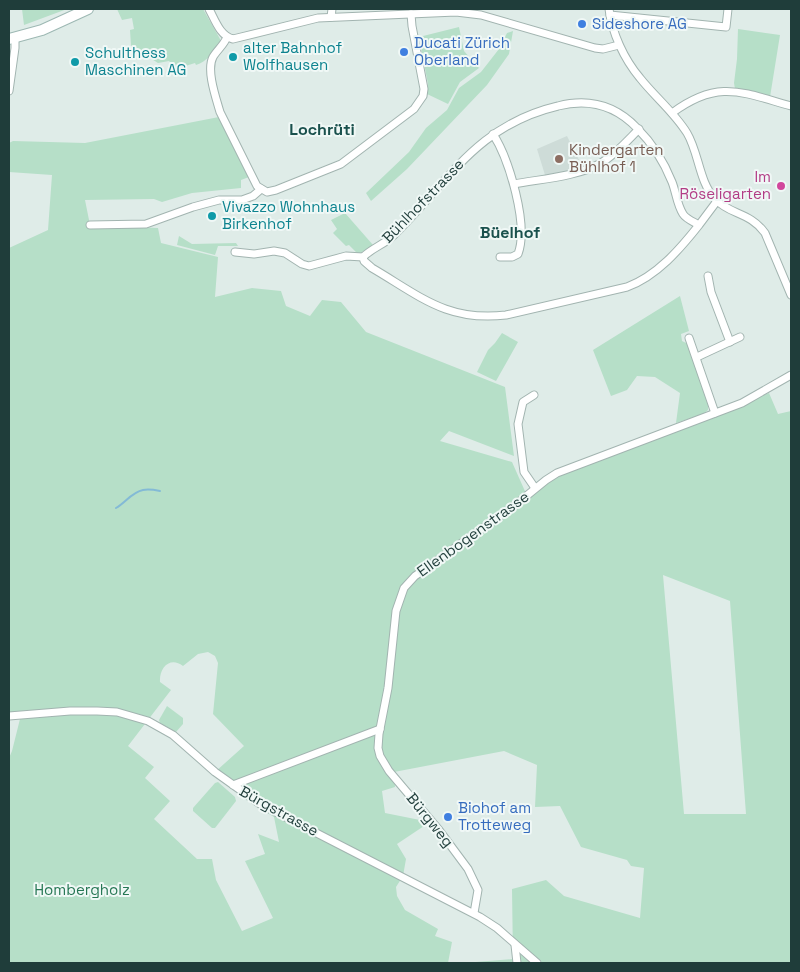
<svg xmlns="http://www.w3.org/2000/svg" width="800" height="972" viewBox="0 0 800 972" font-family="'Space Grotesk',sans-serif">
<rect width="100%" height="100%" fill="#dfece8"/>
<polygon fill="#cedcd8" points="567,136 583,168 545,175 537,149"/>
<g fill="#b6dfc8" fill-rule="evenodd">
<polygon points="22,9 67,9 24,25"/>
<path d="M117,9H203L220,39V43C213,52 207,62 196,65L195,63L176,69L169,61L158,63L131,46L130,30L134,29L132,18L122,20Z"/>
<polygon points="459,27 464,51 479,68 460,82 448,104 427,94 428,84 419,37"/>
<polygon points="738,29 780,35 770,97 735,89 734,83 737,59"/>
<polygon points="513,31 509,54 487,85 407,169 371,201 366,193 409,152 426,128 447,110 459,88 481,72 499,49 507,33"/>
<path d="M219,117L249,177L241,180V188L192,193L162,202L154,199L85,200L90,225L158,228L161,243L218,257L215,297L252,288L281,291L286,306L310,316L322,300L341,302L366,332L505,387L514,456L449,431L440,441L512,462L528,498C565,467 611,454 656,438C694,424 732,410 769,393L778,414L791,411V963H463L513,959L512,889L546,880L564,896L640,918L644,868L631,866L627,860L581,847L560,806L535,807L537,765L504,751L394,772L395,787L382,791L385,813L425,821L427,824L397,844L406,859L403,876L396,887L397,896L405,910L438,929L435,936L452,942L448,963H9V758L12,751L21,715L9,716V248L48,230L52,175L9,172V143L13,141L85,143ZM663,575L730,601L746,814H684ZM208,652L215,656L218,663L213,714L244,746L215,772L240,790V796L274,817L279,842L258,834L265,854L245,861L273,918L242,931L216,880L212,859H197L154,819L170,801L145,778L154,767L128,746L171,690L160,682C159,668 170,656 183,666L198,654Z"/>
<polygon points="345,213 373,245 373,246 358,254 349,245 346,246 333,233 337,229 331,220"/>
<polygon points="179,236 192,244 236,243 238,246 218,246 215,255 177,245"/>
<polygon points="680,296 689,331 681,334 682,341 690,345 708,403 708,410 703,414 676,423 680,393 655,377 637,376 627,390 611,396 593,350"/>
<polygon points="502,333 518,342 496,381 477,372 488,350 495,343"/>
<polygon points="167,706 183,718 183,724 176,732 160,723 159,720"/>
<polygon points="218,782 235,797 236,801 215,828 212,828 193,811 193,808 215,783"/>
</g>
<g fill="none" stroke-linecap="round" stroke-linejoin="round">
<path stroke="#83bad6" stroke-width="2" d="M116,508C125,503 132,492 143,490C148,489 155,490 160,491"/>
<defs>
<g id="minor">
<path d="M209,9C215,20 220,36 233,39L318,18L456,12L481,15L595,48L603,49L619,45"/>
<path d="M609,9C612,33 624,59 640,78C655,97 674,112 687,133C699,153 699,182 715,199C730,215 750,212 765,233L791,295"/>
<polyline points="610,15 726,27 728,9"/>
<polyline points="331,17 332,9"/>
<path d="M227,37C224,45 217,50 213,57C206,70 216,98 220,112L257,186L267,192L276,190L341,164L414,109L423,96L424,89L412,26L411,14"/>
<polyline points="9,91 15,48 15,38"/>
<path d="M672,113C718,79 741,92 791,106"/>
<path d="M493,134C509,159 529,225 518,254L512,257H500"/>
<path d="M514,184C540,179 577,177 601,163C616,154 627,141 639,129"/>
<polyline points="90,225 146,224 193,207 219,200 242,200 253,196 261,189"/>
<path d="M699,225C680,249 657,276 627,287L506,315C447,322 420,296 372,268L364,261L363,257C372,248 385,244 394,235C449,181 477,125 558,106C589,98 615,105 637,128C652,143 664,162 672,182C676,192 677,205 683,214C686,219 694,222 699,225L717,201"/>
<polyline points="235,252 254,254 274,251 285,253 302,264 309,266 346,256 363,257"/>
<polyline points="708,276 711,292 730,342"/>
<polyline points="689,338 715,413"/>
<polyline points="697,357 740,337"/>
<polyline points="534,395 523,402 518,424 524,472 535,488"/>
<polyline points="9,716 70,711 97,711 117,712 148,721 173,735 215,772 260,804 480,917 497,928 537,963"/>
<polyline points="233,785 380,729"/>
<polyline points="474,913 478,890 468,869 439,830 389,771 380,756 378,748 379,734 388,688 396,611 404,588 415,576 514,506 546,480 557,473 742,403 791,375"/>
<polyline points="515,945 517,963"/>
</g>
<polyline id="secondary" points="9,39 42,30 88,9"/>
</defs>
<use href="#minor" stroke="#a2b4b0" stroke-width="9"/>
<use href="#secondary" stroke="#9db8b3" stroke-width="12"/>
<use href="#minor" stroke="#fff" stroke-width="7"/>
<use href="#secondary" stroke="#fff" stroke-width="10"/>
</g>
<g fill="#3f7fe0" stroke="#f0f8f6" stroke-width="2">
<circle cx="582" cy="24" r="5"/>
<circle cx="404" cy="52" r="5"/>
<circle cx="448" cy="817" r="5"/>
</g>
<g fill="#0f9aa8" stroke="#f0f8f6" stroke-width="2">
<circle cx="233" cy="57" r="5"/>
<circle cx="75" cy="62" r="5"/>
<circle cx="212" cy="216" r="5"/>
</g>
<circle fill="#8d6e63" stroke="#f0f8f6" stroke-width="2" cx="559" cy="159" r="5"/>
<circle fill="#d1479c" stroke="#f0f8f6" stroke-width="2" cx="781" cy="186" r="5"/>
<g text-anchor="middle" stroke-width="4" stroke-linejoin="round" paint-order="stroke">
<g font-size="15" fill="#366cbe" stroke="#f0f8f6" text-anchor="start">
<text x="592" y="29">Sideshore AG</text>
<text x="414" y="48">Ducati Zürich<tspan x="414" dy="17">Oberland</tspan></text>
<text x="458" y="813">Biohof am<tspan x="458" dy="17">Trotteweg</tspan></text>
</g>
<g font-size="15" fill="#0d838f" stroke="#f0f8f6" text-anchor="start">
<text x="243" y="53">alter Bahnhof<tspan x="243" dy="17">Wolfhausen</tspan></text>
<text x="85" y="58">Schulthess<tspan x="85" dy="17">Maschinen AG</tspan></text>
<text x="222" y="212">Vivazzo Wohnhaus<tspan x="222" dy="17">Birkenhof</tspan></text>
</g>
<g font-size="15" fill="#785e54" stroke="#f0f8f6" text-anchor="start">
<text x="569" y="155">Kindergarten<tspan x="569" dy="17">Bühlhof 1</tspan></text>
</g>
<g font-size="15" fill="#b23c85" stroke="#f0f8f6" text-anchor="end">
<text x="771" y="182">Im<tspan x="771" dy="17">Röseligarten</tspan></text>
</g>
<g font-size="15" fill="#1f3d3a" stroke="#f0f8f6">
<text transform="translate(423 201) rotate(-46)" y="5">Bühlhofstrasse</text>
<text transform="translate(473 534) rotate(-36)" y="5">Ellenbogenstrasse</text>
<text transform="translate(279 811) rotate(29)" y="5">Bürgstrasse</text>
<text transform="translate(430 820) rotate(51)" y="5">Bürgweg</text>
</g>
<g font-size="15" fill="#267754" stroke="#f0f8f6">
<text x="82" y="895">Hombergholz</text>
</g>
<g font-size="16" font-weight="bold" fill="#1a514d" stroke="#f0f8f6">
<text x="322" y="135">Lochrüti</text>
<text x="510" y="238">Büelhof</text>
</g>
</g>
<rect width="800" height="972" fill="none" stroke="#1f3d3a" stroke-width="20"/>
</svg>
